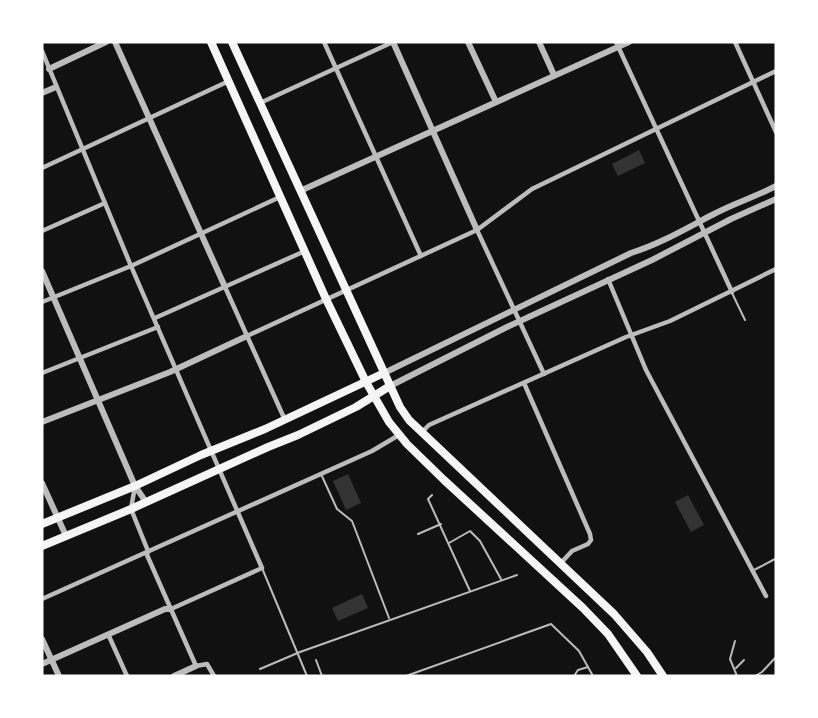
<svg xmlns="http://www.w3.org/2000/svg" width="818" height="718" viewBox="0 0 818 718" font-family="'Alegreya Sans',sans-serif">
<rect width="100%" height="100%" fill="#111"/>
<g fill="#333">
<polygon points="639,150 645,163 618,176 612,164"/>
<polygon points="348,474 361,503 346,510 333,481"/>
<polygon points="688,495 704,525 691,532 675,502"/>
<polygon points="362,594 368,608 338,621 332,608"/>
</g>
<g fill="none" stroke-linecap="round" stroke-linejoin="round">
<g stroke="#bcbcbc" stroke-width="2">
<polyline points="732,293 745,320"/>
<polyline points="321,474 337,509 352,521 389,618"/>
<polyline points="432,495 428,499 470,591"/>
<polyline points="418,534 441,524"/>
<polyline points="449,543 470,531 480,541 501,579"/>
<polyline points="262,568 307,676"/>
<polyline points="754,570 775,559"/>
<polyline points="735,641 730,659 737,676"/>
<polyline points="316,660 322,676"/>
<polyline points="736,668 744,660"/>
<polyline points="260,669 300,652 517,575"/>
<polyline points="406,676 551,624 579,651 593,676"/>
<polyline points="574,676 578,670 588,667"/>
<polyline points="755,676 762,672 776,657"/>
</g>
<g stroke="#bcbcbc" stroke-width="4.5">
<polyline points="324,42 421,256"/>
<polyline points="616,42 732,292"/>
<polyline points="735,42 776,132"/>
<polyline points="42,51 131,266 262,568 171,609"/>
<polyline points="260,103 393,42"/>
<polyline points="42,168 229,81"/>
<polyline points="477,230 544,374"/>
<polyline points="42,231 105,203"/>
<polyline points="608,279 646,370 766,596"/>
<polyline points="225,287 285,420"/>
<polyline points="42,302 131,266 280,197"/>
<polyline points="155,318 305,251"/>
<polyline points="247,336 477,230 532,189 776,71"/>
<polyline points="42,373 158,327"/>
<polyline points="524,383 590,534 591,540 588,544 572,551 560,564"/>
<polyline points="422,432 429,425 626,337 670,321 776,269"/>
<polyline points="135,486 131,509 148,551 147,555 196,666 207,664 214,676"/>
<polyline points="42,599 372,451 399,435"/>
<polyline points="108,634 127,676"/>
</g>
<g stroke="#bcbcbc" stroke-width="6">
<polyline points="115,42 225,287"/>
<polyline points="393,42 477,230"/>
<polyline points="468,42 496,102"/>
<polyline points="539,42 554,75"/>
<polyline points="49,69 106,42"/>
<polyline points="42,93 56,87"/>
<polyline points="300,191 629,42"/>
<polyline points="42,271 135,486 146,502"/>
<path d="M384,373L631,253C660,244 685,229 712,215C732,204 755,197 776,186"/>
<polyline points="390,386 507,327 652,260 731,219 776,199"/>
<polyline points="42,422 170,372 247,336"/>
<polyline points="42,483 66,536"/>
<polyline points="42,639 59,676"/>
<polyline points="42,664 165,609 171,609"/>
<polyline points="174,676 196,666"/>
</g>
<g stroke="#f5f5f5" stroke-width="8">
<polyline points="42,524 135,486 201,455 265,429 384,373"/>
<polyline points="42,546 131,509 268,447 298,435 356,407 390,386"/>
</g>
<g stroke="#f5f5f5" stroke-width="8">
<polyline points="211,42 326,299 366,382 389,422 407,444 444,480 583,608 608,634 637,676"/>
<polyline points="232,42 400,407 409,420 614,614 647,652 663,676"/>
</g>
</g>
<rect width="818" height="718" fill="none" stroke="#ffffff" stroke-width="87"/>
</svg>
